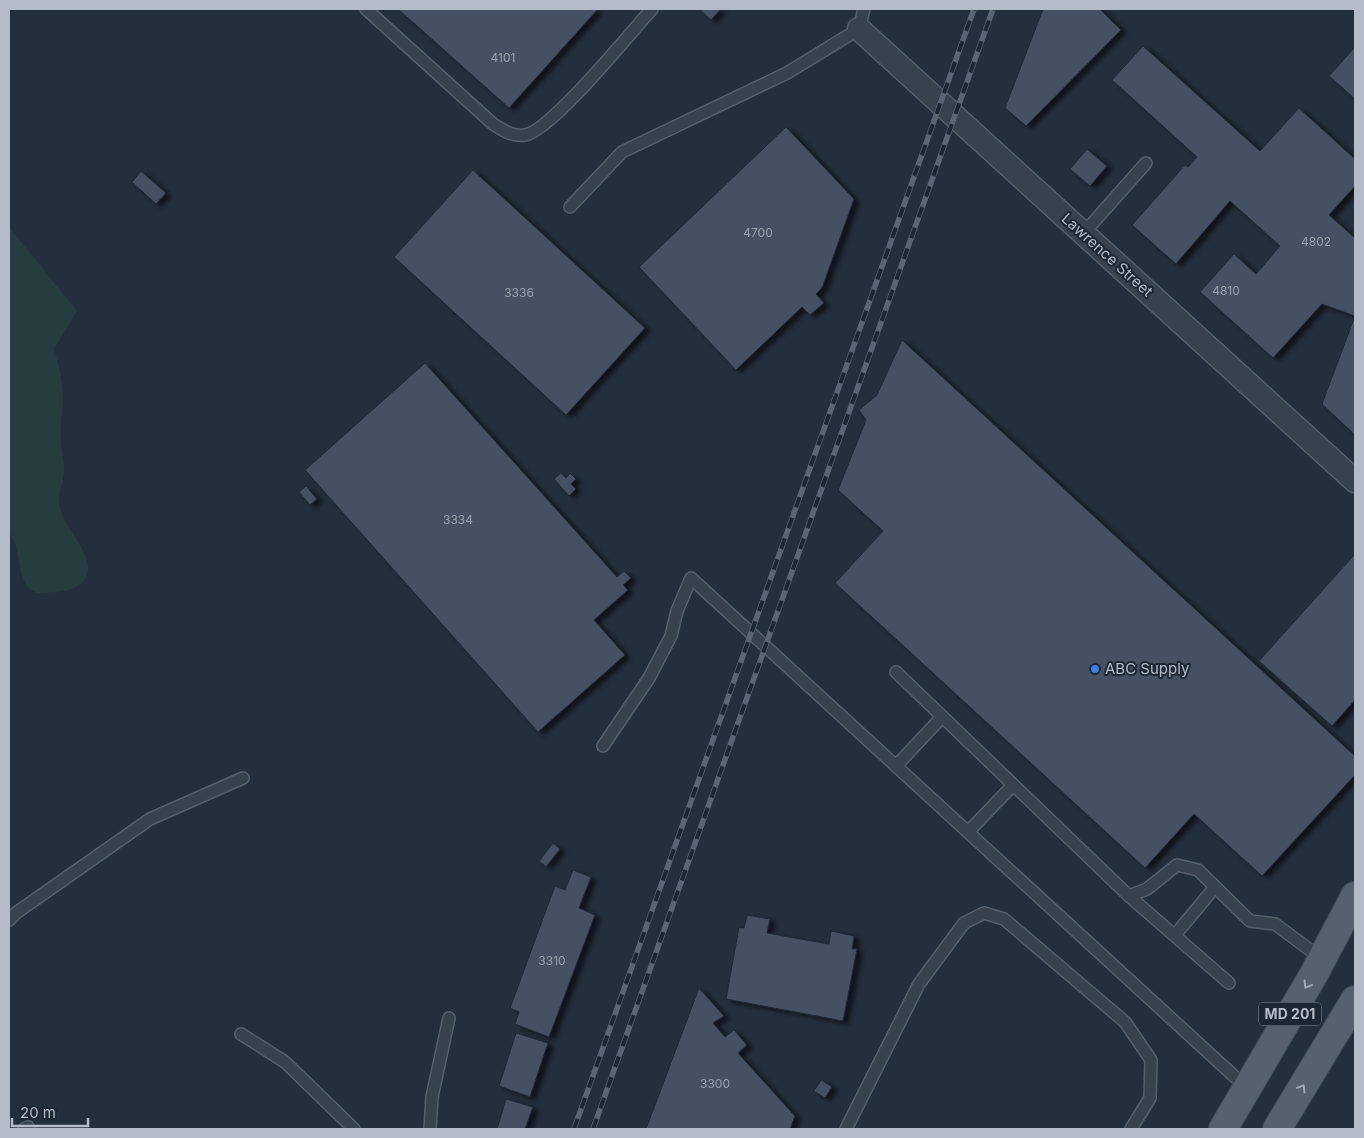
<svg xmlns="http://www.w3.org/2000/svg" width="1364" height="1138" viewBox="0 0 1364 1138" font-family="Inter,sans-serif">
<defs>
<filter id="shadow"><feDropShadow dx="5.5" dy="3" stdDeviation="2.5" flood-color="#0009"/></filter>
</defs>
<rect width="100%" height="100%" fill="#242f3e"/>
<path fill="#263c3f" d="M9,227L77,311L54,349C59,365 63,381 63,397C63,411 60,425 61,439C61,451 65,461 64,473C63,483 58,493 59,503C61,526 92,551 88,572C85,587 68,591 55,592C48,592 40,595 33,591C15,581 23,548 9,533Z"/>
<g fill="#455162" stroke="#1f2835" filter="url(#shadow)">
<polygon points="398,9 598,9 509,108"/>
<polygon points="699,9 721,9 711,20"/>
<polygon points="1043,9 1100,9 1121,30 1026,126 1005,108"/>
<polygon points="1143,46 1260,151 1299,108 1355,159 1355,186 1329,215 1355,238 1355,435 1322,404 1355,316 1322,304 1273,358 1200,292 1234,254 1256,274 1280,246 1230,201 1176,264 1132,225 1185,165 1188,167 1197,157 1112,80"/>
<polygon points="1355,47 1355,99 1329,76"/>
<polygon points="786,127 854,199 822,288 816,294 824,303 810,315 802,307 736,370 639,267"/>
<polygon points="1087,149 1107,166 1090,186 1070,169"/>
<polygon points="473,170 645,328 566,415 394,257"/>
<polygon points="141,171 166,193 156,204 132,182"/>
<polygon points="902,340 1355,756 1355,775 1262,876 1194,814 1145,868 835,583 883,531 838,490 866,420 859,410 877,395"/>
<polygon points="425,363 617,577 624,571 631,578 623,585 628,590 594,620 625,655 538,732 305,470"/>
<polygon points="561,473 566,478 570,473 576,479 571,484 576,489 569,496 554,479"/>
<polygon points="306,486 317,499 310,505 299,492"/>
<polygon points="1355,554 1355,700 1332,726 1259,661"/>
<polygon points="553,843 560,849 546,867 539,861"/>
<polygon points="573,870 591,877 579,908 595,915 549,1037 515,1024 519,1012 510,1008 555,886 565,890"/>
<polygon points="747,915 770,919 767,933 829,944 831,931 854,936 852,949 857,949 843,1021 726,999 739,927 744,928"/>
<polygon points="699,988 724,1016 713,1023 725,1037 734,1030 747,1045 738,1053 795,1116 790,1129 646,1129"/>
<polygon points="516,1033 548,1043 530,1097 499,1086"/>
<polygon points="821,1080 832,1087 825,1098 814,1091"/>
<polygon points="506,1099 533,1107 525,1129 497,1129"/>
</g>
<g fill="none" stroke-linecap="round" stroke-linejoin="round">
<defs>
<g id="lane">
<path d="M366,9L493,124C503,130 512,137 525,135C550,132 631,32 652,9"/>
<polyline points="570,207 622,152 787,73 859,29 864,9"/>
<polyline points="1083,234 1146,163"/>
<polyline points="896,672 1129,896 1147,889 1177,865 1198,870 1250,921 1275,924 1322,959"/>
<polyline points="603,746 649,678 671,636 677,611 691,578 1247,1088"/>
<polyline points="896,766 942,717"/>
<polyline points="968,832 1013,785"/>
<polyline points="1129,896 1229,983"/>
<polyline points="9,920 16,913 150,819 243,778"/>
<polyline points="1175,935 1215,887"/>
<polyline points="241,1034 285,1062 354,1129"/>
<polyline points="24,1129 28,1127 29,1129"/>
<polyline points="430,1129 432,1097 449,1018"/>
<polyline points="846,1129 919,984 964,923 984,913 1004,919 1125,1022 1151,1060 1150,1098 1131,1129"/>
</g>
<polyline id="street" points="859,29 1355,481"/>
<g id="primary">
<polyline points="1223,1129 1314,974 1355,896"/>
<polyline points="1277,1129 1355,1000"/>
</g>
</defs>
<use href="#lane" stroke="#565f6c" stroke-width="14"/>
<use href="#street" stroke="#565f6c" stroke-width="25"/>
<use href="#primary" stroke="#414a57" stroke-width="30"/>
<use href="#lane" stroke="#38414e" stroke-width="11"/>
<use href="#street" stroke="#38414e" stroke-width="22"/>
<use href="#primary" stroke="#56606e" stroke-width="28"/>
<defs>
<g id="rail">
<polyline points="574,1129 974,9"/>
<polyline points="593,1129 993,9"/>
</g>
</defs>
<use href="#rail" stroke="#5a6575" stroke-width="5.5"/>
<use href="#rail" stroke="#1d2633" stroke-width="4" stroke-dasharray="11" stroke-linecap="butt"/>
</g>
<defs><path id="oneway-chevron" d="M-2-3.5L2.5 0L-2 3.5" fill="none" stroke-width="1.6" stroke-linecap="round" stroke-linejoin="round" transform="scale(1.25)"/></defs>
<g stroke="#a1aab7">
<use href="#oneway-chevron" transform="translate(1307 985) rotate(121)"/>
<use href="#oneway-chevron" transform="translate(1302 1088) rotate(-59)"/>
</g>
<circle fill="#3f7fe0" stroke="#1d2633" stroke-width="2" cx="1095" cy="669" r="5"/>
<g text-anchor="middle" stroke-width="4" stroke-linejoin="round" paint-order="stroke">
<g font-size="12" fill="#98a1af">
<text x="503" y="62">4101</text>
<text x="758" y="237">4700</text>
<text x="1316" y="246">4802</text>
<text x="1226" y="295">4810</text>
<text x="519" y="297">3336</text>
<text x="458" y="524">3334</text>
<text x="552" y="965">3310</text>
<text x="715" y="1088">3300</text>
</g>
<rect fill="#1d2633" stroke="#878f9c" stroke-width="1" x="1259" y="1002.5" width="62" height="23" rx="4"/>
<g font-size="14" font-weight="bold" fill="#b4bcc9">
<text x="1290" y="1019">MD 201</text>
</g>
<g font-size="15" fill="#b4bcc9" stroke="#1d2633">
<text transform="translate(1107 255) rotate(42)" y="5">Lawrence Street</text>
</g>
<g font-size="15" fill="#b4bcc9" stroke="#1d2633" text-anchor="start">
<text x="1105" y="674">ABC Supply</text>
</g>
</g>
<rect width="1364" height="1138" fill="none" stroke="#b4bcc9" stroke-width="20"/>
<path d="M12 1118v8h76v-8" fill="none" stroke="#b4bcc9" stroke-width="2.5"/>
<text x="20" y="1118" font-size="15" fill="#b4bcc9" stroke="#1d2633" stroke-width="4" paint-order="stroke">20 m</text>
</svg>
